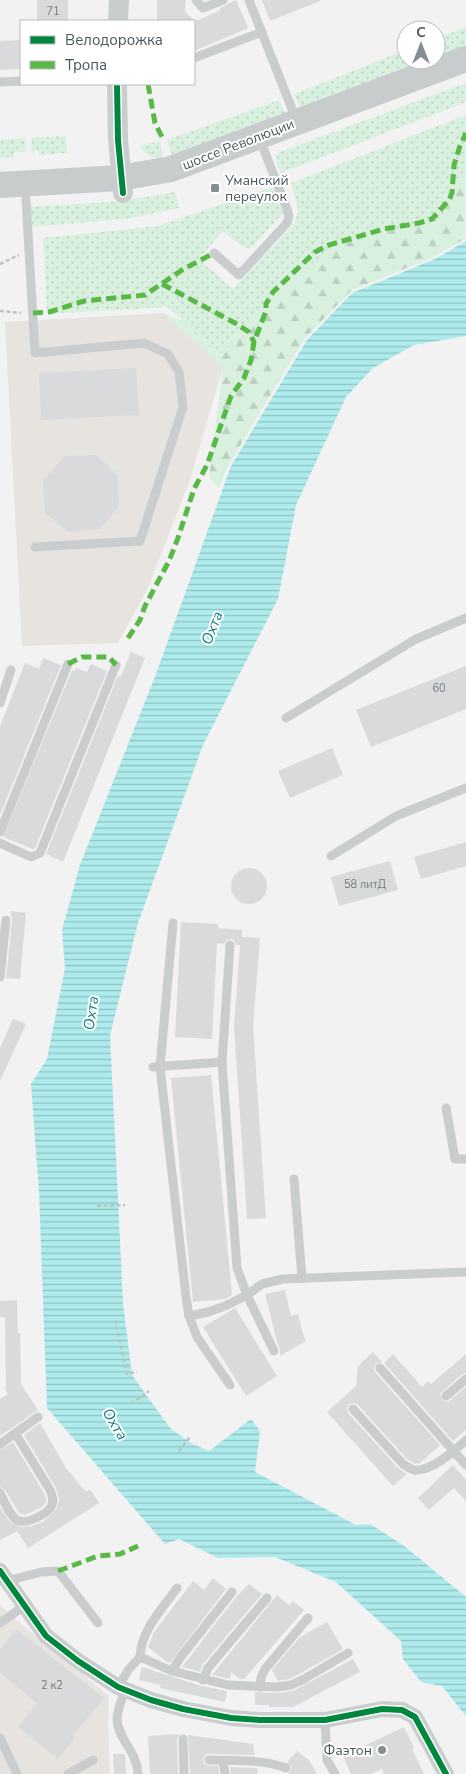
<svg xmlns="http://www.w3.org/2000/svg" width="466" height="1774" viewBox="0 0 466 1774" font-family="'Nunito Sans',sans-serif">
<defs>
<pattern id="grass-dots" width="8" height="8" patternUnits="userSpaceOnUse" patternTransform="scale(1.25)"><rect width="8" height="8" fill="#d8f0dd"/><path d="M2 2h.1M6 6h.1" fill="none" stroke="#bbd0c0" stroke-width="1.8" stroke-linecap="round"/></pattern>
<pattern id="forest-firs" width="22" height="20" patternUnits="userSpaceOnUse" patternTransform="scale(1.25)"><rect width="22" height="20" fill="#d8f0dd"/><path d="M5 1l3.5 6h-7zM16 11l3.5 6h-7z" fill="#bbd0c0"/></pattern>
<pattern id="water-rules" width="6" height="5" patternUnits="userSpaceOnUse" patternTransform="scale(1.25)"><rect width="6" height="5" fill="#aeebec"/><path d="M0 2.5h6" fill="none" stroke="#90c1c2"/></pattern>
</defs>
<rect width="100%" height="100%" fill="#f3f2f2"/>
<g fill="#e7e4e0">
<polygon points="163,313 223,367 190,480 148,588 118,643 22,646 5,322"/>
<polygon points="0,1605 21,1624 109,1696 108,1722 110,1774 0,1774"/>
</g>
<g fill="url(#grass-dots)">
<polygon points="466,27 466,50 302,112 294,94 406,50 406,60 436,60 436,39"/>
<polygon points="466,83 466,102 281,173 276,162 277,153"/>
<polygon points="279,100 287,118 172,157 167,140"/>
<polygon points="466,115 466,170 446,190 444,218 345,241 287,281 220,356 185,322 167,307 47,314 43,238 158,226 270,188 275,189 283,213 253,246 248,248 242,246 223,231 199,259 233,289 295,223 298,209 291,183"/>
<polygon points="66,136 67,153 39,155 39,151 31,151 32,138"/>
<polygon points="26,138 25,152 14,152 14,157 0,158 0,140"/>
<path d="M160,141L163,158C152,158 146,155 139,146Z"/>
<polygon points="175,192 179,208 126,219 30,227 29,207 123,201"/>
</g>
<polygon fill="url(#forest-firs)" points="466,170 465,239 433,257 351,291 304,339 228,466 219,488 209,477 223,367 163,313 185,322 220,356 287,281 345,241 444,218 446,190"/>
<polygon fill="url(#water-rules)" points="466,241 466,336 414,345 373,368 346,397 296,505 278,599 203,745 138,923 110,1035 123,1303 132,1375 170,1428 191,1443 209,1451 251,1419 260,1431 255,1472 356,1525 370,1524 403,1545 466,1597 466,1716 442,1686 421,1682 403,1659 401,1641 336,1582 275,1557 218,1558 179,1539 165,1544 47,1408 39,1192 31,1084 47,1059 65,968 62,930 80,865 156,674 231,466 307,340 352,293 435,259"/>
<g fill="#d9dadb">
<rect x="37" y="0" width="31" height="21"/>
<polygon points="157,0 186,0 185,12 195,21 157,21"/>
<polygon points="236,0 248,28 194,51 194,22 221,10 220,8"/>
<polygon points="262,0 320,0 320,1 270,21"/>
<polygon points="21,40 21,69 0,70 0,41"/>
<polygon points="136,368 139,415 41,420 39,373"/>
<polygon points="96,455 118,475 119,507 100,529 68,532 45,513 43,481 64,456"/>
<polygon points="131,652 145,658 63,862 46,854 118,676 121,676"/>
<polygon points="43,658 61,665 0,815 0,726 25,663 39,669"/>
<polygon points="91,664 107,671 35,848 33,849 3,837 72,670 75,671 76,668 87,672"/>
<polygon points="466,666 466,709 371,747 356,710"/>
<polygon points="332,748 343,775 290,798 278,771"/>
<polygon points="466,842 466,866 421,879 414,857"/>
<polygon points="390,861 398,890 339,906 331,877"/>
<circle cx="249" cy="886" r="18"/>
<polygon points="11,911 26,913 20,979 6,978 12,921"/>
<polygon points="181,922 218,924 218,928 242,930 242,937 260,938 253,1026 266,1218 247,1219 234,1027 240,945 236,945 234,940 231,939 227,940 224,944 217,943 212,1039 175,1037"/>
<polygon points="13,1019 26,1024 0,1081 0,1048"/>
<polygon points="211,1075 232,1295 225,1299 193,1302 171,1078"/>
<polygon points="285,1290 291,1316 298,1314 303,1334 306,1341 280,1356 280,1349 277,1342 265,1294"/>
<polygon points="17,1300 18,1333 20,1333 21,1384 38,1410 0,1436 0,1399 8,1394 4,1388 6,1387 5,1317 0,1317 0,1301"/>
<polygon points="235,1308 277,1376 246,1396 203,1327"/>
<polygon points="373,1352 382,1362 376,1364 374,1369 375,1372 440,1445 420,1463 415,1464 407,1459 358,1405 354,1403 349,1404 347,1408 348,1413 398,1468 407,1474 393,1486 327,1412 356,1386 358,1366"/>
<polygon points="393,1354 422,1387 428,1381 431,1384 466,1354 466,1373 462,1374 440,1394 442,1400 448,1402 466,1387 466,1430 453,1441 384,1363"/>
<polygon points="40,1423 66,1468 86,1492 90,1489 99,1503 28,1548 17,1531 0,1540 0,1507 10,1522 21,1527 32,1526 44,1521 57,1508 59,1499 56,1488 24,1435"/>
<polygon points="13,1442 44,1493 46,1499 46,1502 42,1507 25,1515 19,1513 5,1490 0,1487 0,1450"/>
<polygon points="453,1465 466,1480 466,1501 454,1488 429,1510 418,1498"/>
<polygon points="213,1578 226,1589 170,1663 167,1662 148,1647 154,1632 193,1581 204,1590"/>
<polygon points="249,1584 262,1594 203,1664 200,1672 182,1667 236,1597"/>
<polygon points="277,1595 289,1605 293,1601 304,1610 244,1679 240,1679 231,1672 230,1679 212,1675"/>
<polygon points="327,1622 343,1649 301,1673 289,1679 278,1681 272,1670 300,1637"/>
<polygon points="16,1629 104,1698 73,1736 75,1738 58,1759 18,1727 37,1703 0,1673 0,1650"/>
<polygon points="353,1659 360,1672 293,1707 269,1707 269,1705 255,1705 255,1692 277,1693 293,1691"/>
<polygon points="142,1667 201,1686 227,1691 225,1702 160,1688 161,1685 139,1680"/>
<polygon points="404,1727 414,1748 412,1749 424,1774 384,1774 382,1769 371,1774 351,1774 343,1756"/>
<polygon points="180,1734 177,1739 178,1774 150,1774 148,1736"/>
<polygon points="188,1735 253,1744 255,1755 206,1754 203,1759 204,1763 208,1766 218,1766 219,1774 190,1774"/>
<polygon points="297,1751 309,1760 317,1774 288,1774 290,1772 292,1767 287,1762"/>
<polygon points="113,1754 125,1754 126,1774 114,1774"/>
<polygon points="230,1767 257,1768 258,1774 231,1774"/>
</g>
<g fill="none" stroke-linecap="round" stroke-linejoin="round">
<g stroke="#bac5c0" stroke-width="2.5" stroke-dasharray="4 2.5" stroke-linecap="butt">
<polyline points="0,264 19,255"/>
<polyline points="0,311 21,313"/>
<polyline points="97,1206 125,1205"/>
<polyline points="115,1320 127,1374 137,1372"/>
<polyline points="131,1404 149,1391"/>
<polyline points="179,1451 190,1437"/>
</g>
<g stroke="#cacdce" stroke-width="9">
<polyline points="196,0 203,8 223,0"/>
<polyline points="249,0 296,119"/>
<polyline points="194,58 262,32"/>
<polyline points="0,82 21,81"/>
<polyline points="26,199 35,353 144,343 168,354 179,372 183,407 140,541 35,547"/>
<polyline points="214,253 239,275 287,223 289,216 287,209 264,150"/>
<polyline points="0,703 11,670"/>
<polyline points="286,718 416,639 466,618"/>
<polyline points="0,832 68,664"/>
<polyline points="0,843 31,857 40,853 116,665"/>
<polyline points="331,856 396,816 466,788"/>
<polyline points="173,923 160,1067 186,1297 189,1316 197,1337 230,1385"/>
<polyline points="230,945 222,1062 237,1268 247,1295 274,1351"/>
<polyline points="0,977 6,920"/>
<polyline points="153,1067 222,1062"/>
<polyline points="446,1108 455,1159 466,1159"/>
<polyline points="294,1179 302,1278"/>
<polyline points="189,1316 208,1312 225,1306 247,1295 262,1284 283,1279 466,1272"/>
<polyline points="380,1368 466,1465"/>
<polyline points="446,1396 466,1379"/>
<path d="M353,1409L403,1464C406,1466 411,1469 414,1470C430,1472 455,1451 466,1440"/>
<polyline points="0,1444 38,1417"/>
<path d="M0,1493C4,1501 10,1516 17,1520C26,1525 48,1514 52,1505C54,1500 52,1495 50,1490L15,1433"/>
<polyline points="7,1581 41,1572 58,1571 98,1623"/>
<polyline points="0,1623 24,1606"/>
<path d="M140,1657C141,1630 162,1609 177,1588"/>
<polyline points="172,1671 180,1658 232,1592"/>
<polyline points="203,1680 208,1668 267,1598"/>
<polyline points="118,1687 129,1669 140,1657 172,1671 228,1685 277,1687 291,1685 304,1679 348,1653"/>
<polyline points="260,1687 261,1678 265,1669 308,1618"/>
<path d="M125,1690C122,1699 117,1710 117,1720C118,1739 137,1751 138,1774"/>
<polyline points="325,1720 327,1760 335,1774"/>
<polyline points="0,1738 17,1774"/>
<polyline points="183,1739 184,1774"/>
<path d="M209,1760C234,1761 263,1759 286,1768"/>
<polyline points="223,1761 225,1774"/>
<polyline points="68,1774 93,1760"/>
</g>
<polyline stroke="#cacdce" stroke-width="16" points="0,1571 46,1636 78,1661 118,1687 151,1700 183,1709 231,1718 260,1720 325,1720 382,1709 402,1710 415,1717 446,1774"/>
<g stroke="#cacdce" stroke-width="20">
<polyline points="118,21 119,0"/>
<polyline points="117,84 118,140 123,193"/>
</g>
<polyline stroke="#c8cccd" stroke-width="26" points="0,185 120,178 171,169 466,59"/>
<g stroke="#58b947" stroke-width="5" stroke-dasharray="10 5" stroke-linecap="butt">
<polyline points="148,84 155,123 162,137"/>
<polyline points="162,284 235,323 249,332 254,342"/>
<polyline points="33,313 49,312 84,301 145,295 182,270 214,253"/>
<polyline points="128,638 140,620 145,606 169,561 178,538 194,489 207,465 231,396 244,378 251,360 254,342 266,311 266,304 273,292 315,252 329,245 384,229 419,223 432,219 449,200 452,193 454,165 460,146 466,133"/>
<polyline points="68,664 82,657 109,657 116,665"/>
<polyline points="58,1571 98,1556 120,1554 138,1546"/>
</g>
<defs>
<g id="cycleway">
<polyline points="117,84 118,140 123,193"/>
<polyline points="0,1571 46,1636 78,1661 118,1687 151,1700 183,1709 231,1718 260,1720 325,1720 382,1709 402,1710 415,1717 446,1774"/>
</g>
</defs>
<use href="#cycleway" stroke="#fff" stroke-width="9"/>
<use href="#cycleway" stroke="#00873e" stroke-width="6"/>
</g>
<g fill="#858e92" stroke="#fff" stroke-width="2">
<rect x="210" y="183" width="10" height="10" rx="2.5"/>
<circle cx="382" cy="1750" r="5"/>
</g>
<g text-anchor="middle" stroke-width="4" stroke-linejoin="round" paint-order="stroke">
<g font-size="11" fill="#6f7a7e">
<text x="53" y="15">71</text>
<text x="439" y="692">60</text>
<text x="365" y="888">58 литД</text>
<text x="52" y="1689">2 к2</text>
</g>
<g font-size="14" fill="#4a585e" stroke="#fff">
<text transform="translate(238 144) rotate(-21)" y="5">шоссе Революции</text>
</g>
<g font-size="14" fill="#4a585e" stroke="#fff" text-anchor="start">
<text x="225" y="185">Уманский<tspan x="225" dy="16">переулок</tspan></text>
<text x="372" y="1755" text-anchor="end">Фаэтон</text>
</g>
<g font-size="15" font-style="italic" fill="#118184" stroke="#fff">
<text transform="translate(212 628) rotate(-69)" y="5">Охта</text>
<text transform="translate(91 1013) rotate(-82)" y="5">Охта</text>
<text transform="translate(115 1424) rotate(59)" y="5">Охта</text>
</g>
</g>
<rect x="20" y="20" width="175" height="65" fill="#ffffff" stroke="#b7bcbf"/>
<rect x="30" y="36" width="25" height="8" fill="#00873e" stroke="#b7bcbf"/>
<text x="65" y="45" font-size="15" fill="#4a585e">Велодорожка</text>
<rect x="30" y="61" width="25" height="8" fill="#58b947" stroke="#b7bcbf"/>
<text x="65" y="70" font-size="15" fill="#4a585e">Тропа</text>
<g transform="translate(421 45)"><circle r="24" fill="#ffffff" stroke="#b7bcbf"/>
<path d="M0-4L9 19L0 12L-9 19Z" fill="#858e92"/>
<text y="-8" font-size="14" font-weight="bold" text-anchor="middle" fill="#4a585e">С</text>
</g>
</svg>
